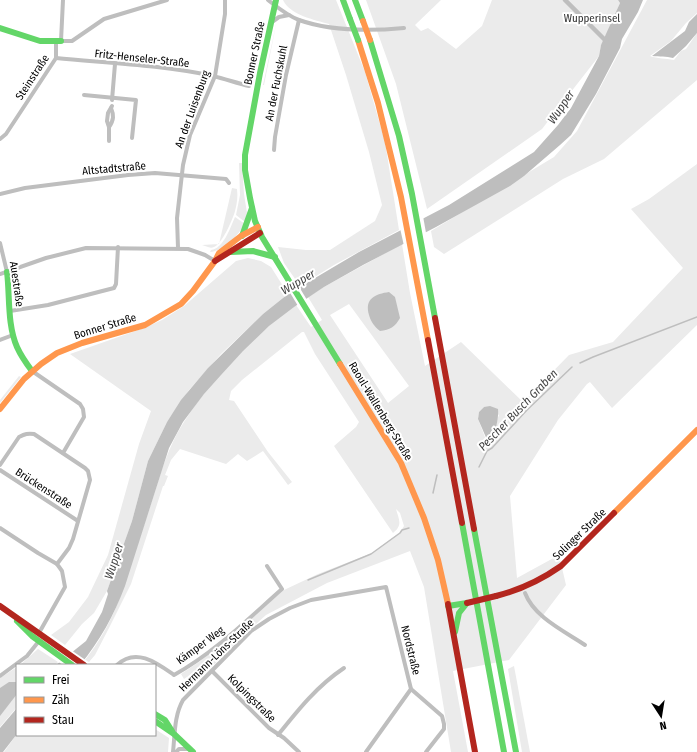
<svg xmlns="http://www.w3.org/2000/svg" width="697" height="752" viewBox="0 0 697 752" font-family="'Fira Sans Condensed',sans-serif">
<rect width="100%" height="100%" fill="#fff"/>
<g fill="#ebebeb" fill-rule="evenodd">
<path d="M283,0H336L365,72L385,142L399,230L334,265L300,286L284,263L278,247L306,250H330L375,221L382,205L369,152L346,75L329,24C315,20 290,15 283,0Z"/>
<polygon points="366,0 441,0 415,25 421,31 428,28 456,49 482,26 492,0 618,0 620,3 602,44 601,45 599,56 542,129 427,209 396,84"/>
<path d="M647,0H697V13L686,23L671,41L650,56C658,59 665,58 674,60L681,51L686,49L697,33V80L604,159L563,179L444,254L434,247L431,231L554,157L577,131Z"/>
<polygon points="277,20 264,85 263,85"/>
<polygon points="239,163 242,163 244,194 247,213 245,222 236,215 240,195"/>
<path d="M697,164V325L612,408L590,382L587,384L558,420L510,496L517,578L559,555L566,585L509,660L453,671L468,752H451L424,587L410,551L327,583L266,615L239,639L206,673H203L200,675L197,670L184,679L181,674L199,662L284,590L318,574L372,553L400,532L404,526L400,513L396,509C399,520 403,525 393,533L334,446L356,427L359,422L315,354L304,332H302L242,380L231,391L229,400L234,401L268,452L292,482L288,485L263,451L247,461L238,454L226,464L180,449L171,460L165,475L168,476L164,486H163L131,584L109,628L95,655L89,662L85,660C113,625 123,591 136,549C145,522 154,496 162,469C168,453 174,437 184,422C210,381 255,333 296,305L311,327L322,320L308,297L324,287L402,244L410,293L425,366L461,342L523,402L569,355L613,342L683,268L631,209L649,199ZM349,304L409,386L388,403L330,315ZM484,407L499,415L496,423L495,434L486,440L478,419L479,412Z"/>
<path d="M232,188L237,189C238,196 237,204 235,211C233,219 222,244 214,247C210,249 206,246 202,245L219,244Z"/>
<path d="M235,217L245,224C238,235 224,251 210,252L211,250C224,248 230,228 235,217Z"/>
<polygon points="248,258 261,261 271,267 288,294 263,314 221,354 189,390 167,422 148,461 132,521 107,591 94,613 82,624 65,645 51,635 69,622 88,597 108,555 139,444 151,411 70,354 144,328 162,320 184,306 236,261"/>
<polygon points="19,376 21,377 0,403 0,400"/>
<polygon points="38,649 58,662 55,665 20,665"/>
<polygon points="514,666 530,752 522,752 508,669"/>
<polygon points="17,667 17,707 0,727 0,678"/>
<polygon points="155,729 169,738 168,752 4,752 17,734 155,735"/>
</g>
<g fill="#bebebe">
<path d="M618,0H643L638,12L622,39L620,48L596,94L571,135L560,145L524,176L510,186L436,227L363,265L324,287L294,307L269,326L243,351L221,375L204,394L183,422L169,448L125,586C114,615 100,641 80,665H56L86,641L102,612L108,594L107,591L132,521L148,461L167,422L181,400L208,368L263,314L288,294L359,252L449,205L534,152L558,125L571,108L599,56L601,45L620,3Z"/>
<path d="M697,14V33L686,46L673,58C666,56 660,57 652,56L685,31L689,22Z"/>
<path d="M389,292L395,297L400,318C395,327 390,330 380,331C374,326 371,322 369,315C364,298 376,294 389,292Z"/>
<path d="M490,406L498,409C499,417 495,438 488,442L478,419L479,412L484,407Z"/>
<polygon points="9,682 17,682 17,694 0,716 0,688"/>
<polygon points="17,708 17,734 3,752 0,752 0,728"/>
</g>
<g fill="#fff">
<polygon points="423,216 426,233 404,246 400,228"/>
<polygon points="298,285 307,300 298,306 289,291"/>
<polygon points="71,650 87,661 83,665 63,665 57,661"/>
</g>
<g fill="none" stroke-linecap="round" stroke-linejoin="round">
<g stroke="#bebebe" stroke-width="1.5">
<polyline points="580,363 593,357 697,317"/>
<polyline points="479,467 487,451 492,448 527,410 572,367"/>
<polyline points="433,493 437,475"/>
<polyline points="308,580 371,554 400,533 402,530 409,528"/>
</g>
<polyline stroke="#bebebe" stroke-width="4.5" points="565,0 607,42"/>
<g stroke="#bebebe" stroke-width="4">
<polyline points="63,0 61,41 72,41 104,19 167,0"/>
<path d="M268,0C277,7 288,16 299,20C330,31 372,31 404,28"/>
<polyline points="272,22 279,17 289,15"/>
<path d="M56,58C108,63 162,65 213,76C225,79 237,83 249,86"/>
<polyline points="84,95 136,100 132,138"/>
<polyline points="112,100 115,64"/>
<path d="M109,127C114,120 114,115 111,108"/>
<polyline points="0,139 6,134 56,58 56,41"/>
<polyline points="109,141 109,127 107,121 108,113 112,106"/>
<polyline points="274,150 275,137 286,75 299,20"/>
<polyline points="0,194 25,188 128,175 155,173 226,179 229,183"/>
<polyline points="0,243 7,272"/>
<polyline points="178,248 177,218 183,165 190,135 215,76 225,14 225,0"/>
<polyline points="0,274 46,258 86,248 188,249 205,255 215,261"/>
<polyline points="10,311 48,305 114,288 116,284 118,247"/>
<polyline points="0,340 13,335"/>
<polyline points="32,371 80,404 83,409 84,417 63,453"/>
<path d="M0,465L19,437C25,434 28,433 34,434L85,468L88,471L90,480L73,539L69,548L57,564L62,571L65,587L39,633"/>
<polyline points="0,470 78,521"/>
<polyline points="0,528 38,553 57,564"/>
<path d="M525,593C534,617 564,631 585,645"/>
<path d="M117,665C136,647 157,663 174,675C214,653 248,619 282,589L267,566"/>
<polyline points="212,671 269,728 284,738 299,752"/>
<polyline points="0,676 27,656 39,641"/>
<polyline points="411,689 442,716 444,724 444,729 426,752"/>
<path d="M278,735C298,710 317,686 344,668"/>
<path d="M173,752C175,734 174,716 183,700L251,631L269,619L290,608L311,600L386,587L411,689L366,752"/>
<polyline points="176,752 179,749 189,749"/>
</g>
<g stroke="#63d668" stroke-width="6">
<polyline points="276,0 260,73 245,155 245,170 250,198 255,221 262,237 340,364"/>
<polyline points="343,0 350,19"/>
<polyline points="355,0 363,21"/>
<polyline points="0,28 40,41 61,41"/>
<polyline points="370,40 399,136 412,194 435,318"/>
<polyline points="242,236 252,208"/>
<polyline points="231,252 253,251 275,257"/>
<path d="M7,272C10,296 7,324 17,347C21,356 26,363 32,371"/>
<polyline points="462,523 504,752"/>
<polyline points="474,529 516,752"/>
<polyline points="448,606 467,603"/>
<polyline points="17,621 32,636 72,665"/>
<polyline points="455,632 459,613 467,603"/>
<polyline points="155,714 165,720 172,731"/>
<polyline points="155,721 174,734 193,752"/>
</g>
<g stroke="#ff974d" stroke-width="6">
<polyline points="358,40 378,103 401,197 428,340"/>
<polyline points="340,364 401,463 424,518 438,560 448,604"/>
<polyline points="0,409 24,379 41,364 57,353 82,343 145,325 181,304 193,291 215,261 219,253 241,236 258,227"/>
<polyline points="614,513 697,430"/>
</g>
<g stroke="#b3261e" stroke-width="6">
<polyline points="215,261 260,233"/>
<polyline points="435,318 474,529"/>
<polyline points="428,340 462,523"/>
<path d="M496,596C520,590 541,580 561,566L614,513"/>
<polyline points="448,604 475,752"/>
<polyline points="0,606 84,665"/>
</g>
<polyline stroke="#63d668" stroke-width="6" points="350,19 358,40"/>
<polyline stroke="#ff974d" stroke-width="6" points="363,21 370,40"/>
<polyline stroke="#b3261e" stroke-width="6" points="467,603 496,596"/>
</g>
<g text-anchor="middle" stroke-width="4" stroke-linejoin="round" paint-order="stroke">
<g font-size="11" fill="#323232" stroke="#fff">
<text x="592" y="22">Wupperinsel</text>
</g>
<g font-size="11" fill="#000" stroke="#fff">
<text transform="translate(254 53) rotate(-78)" y="4">Bonner Straße</text>
<text transform="translate(142 58) rotate(6)" y="4">Fritz-Henseler-Straße</text>
<text transform="translate(32 77) rotate(-57)" y="4">Steinstraße</text>
<text transform="translate(276 83) rotate(-79)" y="4">An der Fuchskuhl</text>
<text transform="translate(192 109) rotate(-70)" y="4">An der Luisenburg</text>
<text transform="translate(114 168) rotate(-5)" y="4">Altstadtstraße</text>
<text transform="translate(17 284) rotate(82)" y="4">Auestraße</text>
<text transform="translate(105 326) rotate(-17)" y="4">Bonner Straße</text>
<text transform="translate(381 411) rotate(59)" y="4">Raoul-Wallenberg-Straße</text>
<text transform="translate(44 488) rotate(33)" y="4">Brückenstraße</text>
<text transform="translate(579 534) rotate(-44)" y="4">Solinger Straße</text>
<text transform="translate(200 645) rotate(-36)" y="4">Kämper Weg</text>
<text transform="translate(411 650) rotate(76)" y="4">Nordstraße</text>
<text transform="translate(216 655) rotate(-44)" y="4">Hermann-Löns-Straße</text>
<text transform="translate(252 698) rotate(45)" y="4">Kolpingstraße</text>
</g>
<g font-size="12" font-style="italic" fill="#434343" stroke="#fff">
<text transform="translate(561 107) rotate(-56)" y="4">Wupper</text>
<text transform="translate(298 282) rotate(-31)" y="4">Wupper</text>
<text transform="translate(518 410) rotate(-46)" y="4">Pescher Busch Graben</text>
<text transform="translate(114 561) rotate(-72)" y="4">Wupper</text>
</g>
</g>
<rect x="16" y="664" width="140" height="72" fill="#ffffff" stroke="#999999"/>
<rect x="24" y="677" width="20" height="6" fill="#63d668" stroke="#999999"/>
<text x="52" y="684" font-size="12" fill="#000000">Frei</text>
<rect x="24" y="697" width="20" height="6" fill="#ff974d" stroke="#999999"/>
<text x="52" y="704" font-size="12" fill="#000000">Zäh</text>
<rect x="24" y="717" width="20" height="6" fill="#b3261e" stroke="#999999"/>
<text x="52" y="724" font-size="12" fill="#000000">Stau</text>
<g transform="translate(661 716) rotate(168)" stroke="#ffffff" stroke-width="3" paint-order="stroke">
<path d="M0-3L7 15L0 10L-7 15Z" fill="#000000"/>
<text y="-6" font-size="11" font-weight="bold" text-anchor="middle" fill="#000000">N</text>
</g>
</svg>
